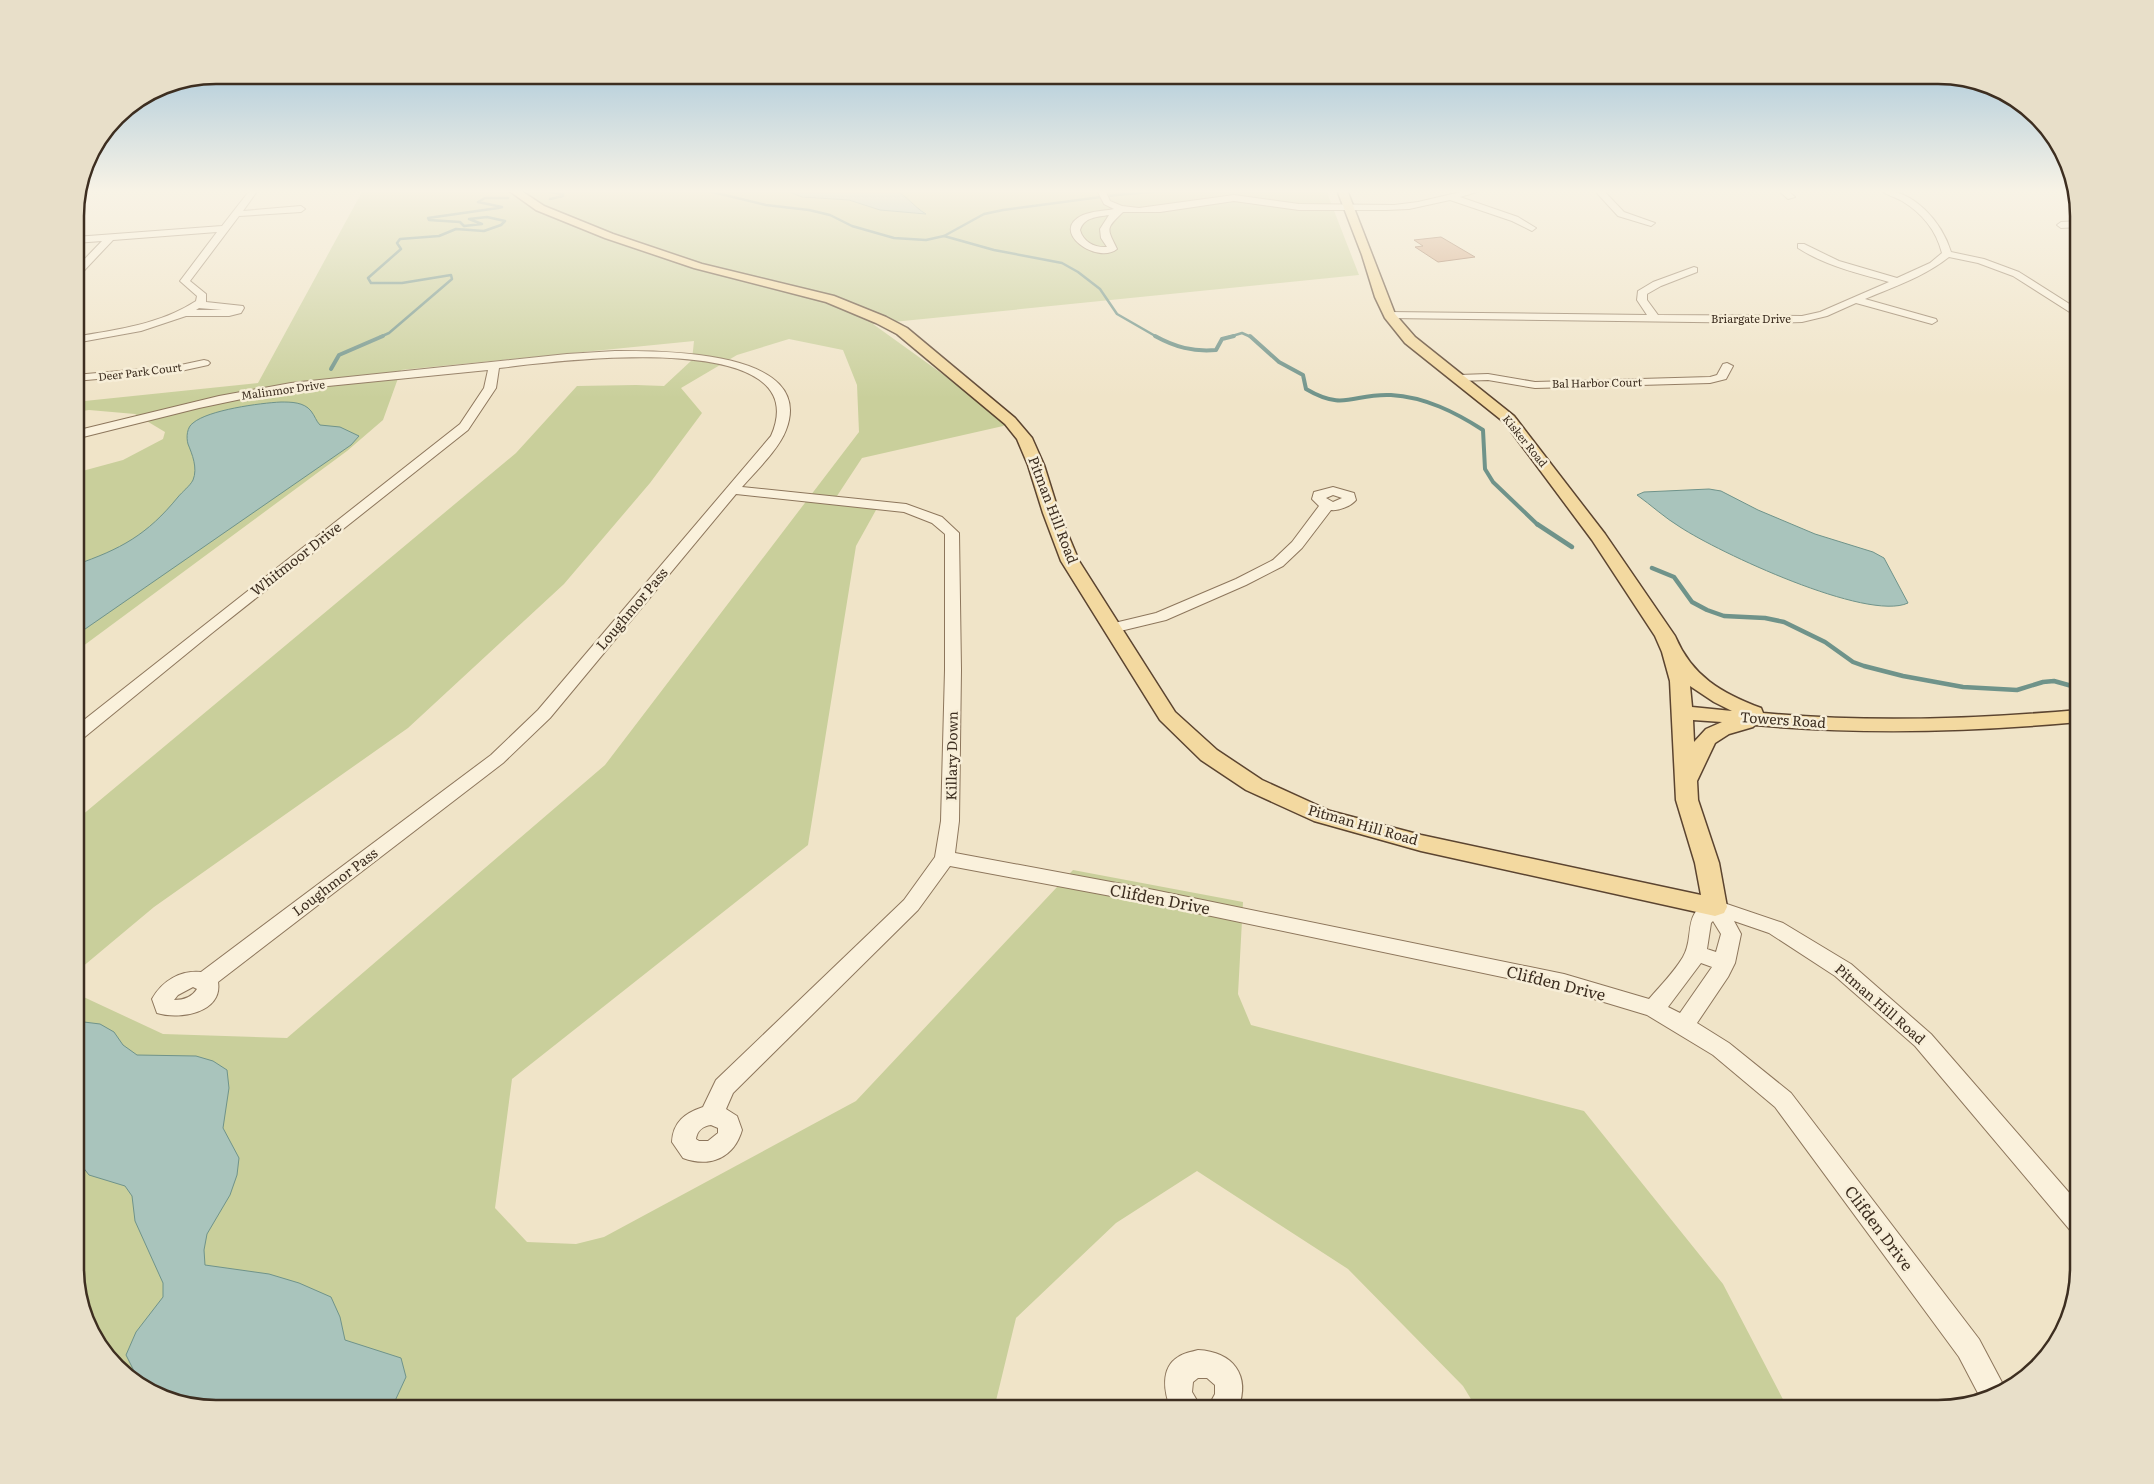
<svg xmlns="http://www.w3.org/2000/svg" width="2154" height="1484" viewBox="0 0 2154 1484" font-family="Literata,serif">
<rect width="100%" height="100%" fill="#f0e4c8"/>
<polygon fill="#c9cf9b" points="363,190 1326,190 1359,275 873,324 1012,424 862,458 837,496 876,510 856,546 808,845 512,1079 495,1208 527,1242 576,1244 604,1237 856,1101 1073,870 1243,902 1238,994 1251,1025 1584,1111 1723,1284 1788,1409 1477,1409 1463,1386 1348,1269 1197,1171 1116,1223 1016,1318 994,1409 215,1409 137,1385 94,1339 75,1277 75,993 163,1034 287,1038 605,765 859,432 857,385 843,350 789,339 737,355 681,388 702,413 650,483 564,584 408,728 154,907 75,973 75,821 516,453 577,386 636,385 664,386 692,360 694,341 401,370 383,420 347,451 75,652 75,473 123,460 163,439 165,432 135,414 89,410 75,412 75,402 258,383"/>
<g fill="#a9c4bc" stroke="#6f938a">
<path d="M788,190H895C907,196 914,207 926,214L880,210L849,200L802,197L787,191Z"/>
<path d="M281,402C291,402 304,402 311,411C315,416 316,421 320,425L340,427L359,436L351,445L75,636V565C121,549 147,535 178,497C182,492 190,486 193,480C198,468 192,454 188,444C186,437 187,427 193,423C208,410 260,403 281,402Z"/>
<path d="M1709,489L1721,491L1758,510L1815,534L1873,552L1884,558L1908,603C1867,622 1718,552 1680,527C1665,518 1651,505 1637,495L1644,492Z"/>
<polygon points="84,1022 100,1024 114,1032 123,1045 137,1055 196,1056 213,1061 227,1070 229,1088 223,1128 239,1158 237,1175 230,1195 207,1234 204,1250 205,1265 269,1274 299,1283 331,1297 340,1317 345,1340 401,1358 406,1377 394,1403 387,1409 215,1409 144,1387 136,1375 126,1355 136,1332 163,1297 163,1283 135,1221 132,1196 125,1186 89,1175 75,1157 75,1025"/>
</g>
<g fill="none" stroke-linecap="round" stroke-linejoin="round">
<g stroke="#6f938a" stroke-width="2.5">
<polyline points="538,190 563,194 563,196 550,199"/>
<polyline points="704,190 766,205 809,210 830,215 852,226 894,238 926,240 944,236 994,250 1062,263 1078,272 1100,289 1117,314 1157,337"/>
<polyline points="944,236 984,214 1003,210 1116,195 1172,190"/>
<polyline points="380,337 389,333 452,279 451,275 402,283 371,283 368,278 401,249 397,243 400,239 439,236 456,229 484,231 501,225 505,221 487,217 469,219 482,224 464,226 460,222 429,220 428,218 498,208 502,207 478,202 485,198 508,198"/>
<polyline points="1229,337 1242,333 1251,337"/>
</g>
<g stroke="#6f938a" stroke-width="4">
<path d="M1155,336C1175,347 1193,352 1216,350L1222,339L1234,336"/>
<path d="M1250,336L1279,362L1303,375L1306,389C1345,412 1353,393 1391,395C1425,397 1455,412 1483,430L1485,469L1493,482L1538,525"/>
<polyline points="331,369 339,355 383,336"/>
</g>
<g stroke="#6f938a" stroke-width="4.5">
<polyline points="1537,524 1572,547"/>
<polyline points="1652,568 1674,577 1692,602 1707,610 1724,616 1765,618 1784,622 1825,642 1853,662 1864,666 1903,676 1963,687 2017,690 2043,682 2054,681 2079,688"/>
</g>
</g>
<polygon fill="#cf9f7d" stroke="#8d5f41" points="1441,237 1475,257 1438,262 1415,247 1423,246 1414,240"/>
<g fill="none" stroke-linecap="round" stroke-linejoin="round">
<defs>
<g id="minor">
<path d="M250,190H258L243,211L301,206L305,209L301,212L239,216L190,281L206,294V302L243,306L244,308L241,313L229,316H186L141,331L75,343V337C118,329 159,325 196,301L197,296L180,281L217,232L113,240L78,277L75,278V269L102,241L75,243V237L222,226ZM199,308L222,310H196Z"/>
<path d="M1097,190H1105L1110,201L1122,206L1139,208L1234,195L1299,204L1394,205L1418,202L1469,190H1484L1460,197L1518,217L1536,228L1532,231L1512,221L1450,200L1409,209L1386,210H1299L1234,201L1160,212H1123C1105,229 1107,228 1117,249C1097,265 1048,231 1083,215C1093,211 1104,211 1114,209L1104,204ZM1109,215L1100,229L1101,238L1107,247C1095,248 1083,242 1080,230C1084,217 1097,217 1109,215Z"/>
<polygon points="1594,190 1603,190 1624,212 1655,223 1651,226 1618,216"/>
<polygon points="1778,190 1787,190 1795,197 1788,199"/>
<path d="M1881,190C1914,190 1942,222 1951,252L1984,259L2019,272L2079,310V318L2013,276L1978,263L1949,257C1924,277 1893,287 1865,299L1936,319L1937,321L1932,324L1856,303L1827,316L1802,322L1768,323L1389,318L1384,315L1389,312L1647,315L1637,300L1638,291L1653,282L1694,267L1697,268V272L1661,286L1647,294V300L1658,315L1802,316L1820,312L1889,282C1857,273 1826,266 1798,248V244H1804L1839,261L1897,278L1930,263L1942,253C1936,230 1922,213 1902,201C1895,197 1886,195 1881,190Z"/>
<polygon points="2079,221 2079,227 2061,228 2057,225 2061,222"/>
<path d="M615,351C659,351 817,349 786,430C779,449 756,471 742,487L906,504L942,517L959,533L961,670L959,821L955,853L1154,890L1564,974L1649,999C1661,985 1674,972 1683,957C1696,936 1680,910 1715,900L1783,923L1851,964L1931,1034L2079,1204V1233L2070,1230L1915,1046L1835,976L1769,933L1734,921L1741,934L1735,963L1728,977L1697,1023L1729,1043L1791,1093L1979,1339L2006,1390L2001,1394L1981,1399L1959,1357L1775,1107L1713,1055L1647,1015L1564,990L1154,904L950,866L918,910L733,1093L726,1109L737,1116L742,1130C734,1158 710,1168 683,1158L672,1142C673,1122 685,1113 703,1107L716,1080L904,900L935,857L941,821L945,670V534L932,523L904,512L736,494L550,718L503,763L218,982C223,1013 179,1020 157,1013L152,999C162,981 180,970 201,972L491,755L538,710L771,436C820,325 550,362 499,368L496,388L468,430L212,633L81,740L75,741V727L460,424L484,388L488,370L318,387L266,394L199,408L75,439V431L219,396L291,383L567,354ZM1713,921L1721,934L1716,952L1707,949L1711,923ZM1701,963L1712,967L1680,1013L1668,1007ZM193,987L197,989C192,997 184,1000 174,1000L178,995ZM711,1125L718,1128V1133L708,1141H699L696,1139C697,1131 703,1126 711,1125Z"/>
<polygon points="204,360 208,361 210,363 208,365 176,372 75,381 75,375 176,366"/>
<polygon points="1727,363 1733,366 1726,379 1710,383 1535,388 1488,380 1459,381 1453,378 1459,375 1488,374 1535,382 1710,377 1717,375 1723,364"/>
<path d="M1333,487L1354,493L1356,500C1351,506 1339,511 1331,510L1302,548L1283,566L1246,585L1166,620L1112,633L1106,631L1104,628L1106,625L1156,613L1236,579L1273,560L1292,542L1319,506L1312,499L1314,492ZM1333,495L1342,498L1333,502L1326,498Z"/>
<path d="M1198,1350C1233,1352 1251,1375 1238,1409H1207L1215,1394V1385L1207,1378H1198L1193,1382L1192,1392L1202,1409H1171C1164,1393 1160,1368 1178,1357C1184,1353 1191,1352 1198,1350Z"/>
</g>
<path id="major" d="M508,190H520L544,206L613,234L702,264L834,296L886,317L907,328L1015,418L1032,438L1044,465L1059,513L1079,561L1175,712L1217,750L1262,780L1330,811L1421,835L1701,895L1695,863L1676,800L1670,681L1662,652L1655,636L1592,540L1504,422L1405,343L1385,318L1375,297L1362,255L1337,190H1347L1395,314L1415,337L1514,416L1605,534L1675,636C1692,676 1721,693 1761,708L1763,713C1869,723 1973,719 2079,710V722C1969,732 1865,735 1755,725L1753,727L1729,734L1715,743L1697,781L1698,800L1719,863L1727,907L1724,913L1715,916L1421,851L1314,821L1246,790L1201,760L1160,720L1061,561L1043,513L1028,465L1017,439L1005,424L897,334L876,323L826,302L694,268L605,238L536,210ZM1690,686L1714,702L1732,711L1692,707ZM1693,720L1722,722L1706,729L1694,742Z"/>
</defs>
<use href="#minor" stroke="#8d765c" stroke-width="2"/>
<use href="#major" stroke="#5b4430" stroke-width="3"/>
<use href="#minor" fill="#faf1dc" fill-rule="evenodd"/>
<use href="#major" fill="#f3d9a0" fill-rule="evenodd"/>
</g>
<linearGradient id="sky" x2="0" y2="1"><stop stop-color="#8fbad6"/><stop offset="0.48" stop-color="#f8f3e6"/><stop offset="1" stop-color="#f8f3e6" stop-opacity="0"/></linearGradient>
<rect width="2154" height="398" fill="url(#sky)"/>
<g text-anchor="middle" stroke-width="5" stroke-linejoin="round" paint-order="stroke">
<g font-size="11" fill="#3d2e20" stroke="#f7eed8">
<text x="1751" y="323">Briargate Drive</text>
<text transform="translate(140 372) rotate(-7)" y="4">Deer Park Court</text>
<text transform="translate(1597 383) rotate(-1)" y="4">Bal Harbor Court</text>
<text transform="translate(283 390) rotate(-8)" y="4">Malinmor Drive</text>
<text transform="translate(1525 441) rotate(51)" y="4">Kisker Road</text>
</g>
<g font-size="14" fill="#3d2e20" stroke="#f7eed8">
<text transform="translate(1053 510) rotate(69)" y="5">Pitman Hill Road</text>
<text transform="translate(296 559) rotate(-38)" y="5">Whitmoor Drive</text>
<text transform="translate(632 609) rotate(-50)" y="5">Loughmor Pass</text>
<text transform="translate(1783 720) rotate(4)" y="5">Towers Road</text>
<text transform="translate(952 756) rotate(-89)" y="5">Killary Down</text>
<text transform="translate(1363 825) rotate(16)" y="5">Pitman Hill Road</text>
<text transform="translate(335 882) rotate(-37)" y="5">Loughmor Pass</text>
<text transform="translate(1880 1004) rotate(41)" y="5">Pitman Hill Road</text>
</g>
<g font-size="16" fill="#3d2e20" stroke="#f7eed8">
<text transform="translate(1160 899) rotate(11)" y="6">Clifden Drive</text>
<text transform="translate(1556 983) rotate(14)" y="6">Clifden Drive</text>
<text transform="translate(1879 1228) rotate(53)" y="6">Clifden Drive</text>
</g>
</g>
<path d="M0 0H2154V1484H0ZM216 84H1938A132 132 0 0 1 2070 216V1268A132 132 0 0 1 1938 1400H216A132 132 0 0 1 84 1268V216A132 132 0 0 1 216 84Z" fill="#e8dfc9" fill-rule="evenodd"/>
<path fill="none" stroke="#3d2e20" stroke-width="2.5" d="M216 84H1938A132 132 0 0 1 2070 216V1268A132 132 0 0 1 1938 1400H216A132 132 0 0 1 84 1268V216A132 132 0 0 1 216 84Z"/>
</svg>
